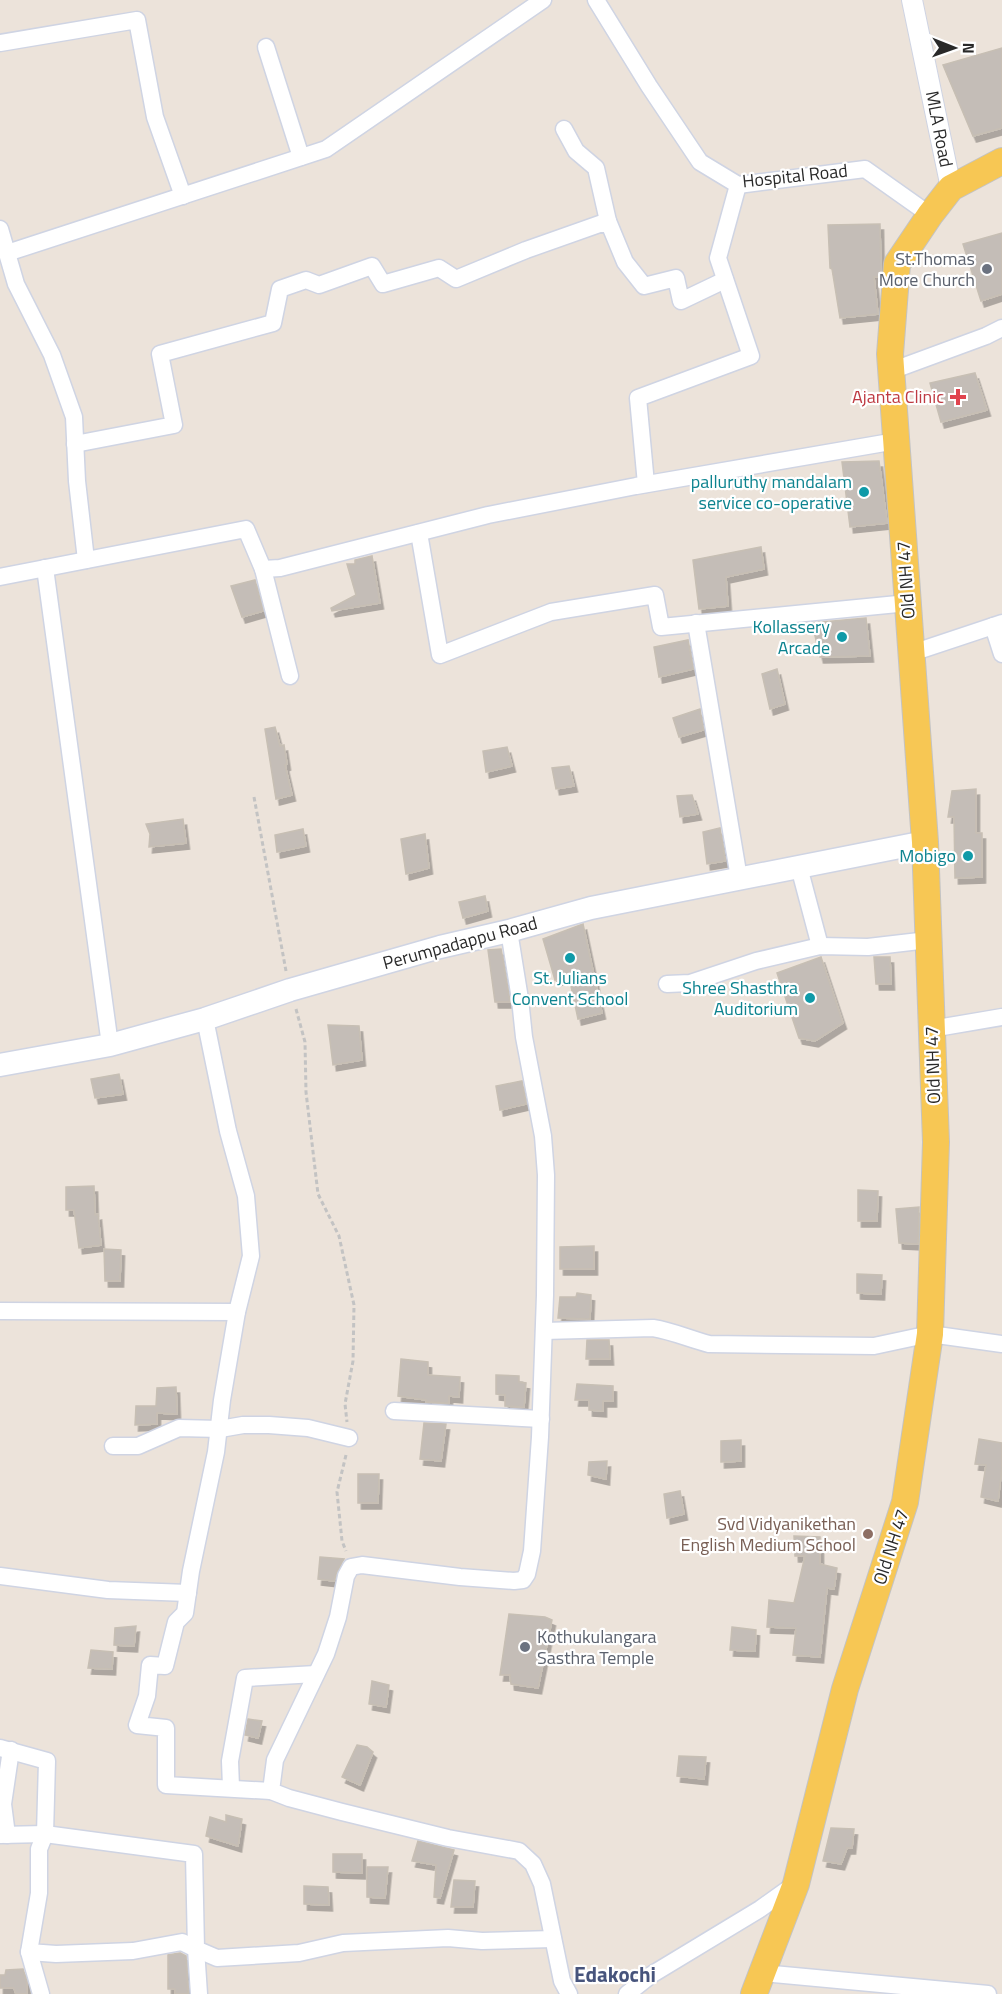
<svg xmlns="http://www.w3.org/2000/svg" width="1002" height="1994" viewBox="0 0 1002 1994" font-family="'Titillium Web',sans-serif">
<defs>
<filter id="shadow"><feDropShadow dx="3.5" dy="6" stdDeviation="0" flood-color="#0004"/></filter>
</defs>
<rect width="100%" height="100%" fill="#ece3da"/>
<g fill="#c4bdb7" stroke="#c7bfb4" stroke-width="1.5" filter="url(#shadow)">
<polygon points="1002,48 1002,128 973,136 943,65"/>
<polygon points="880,224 881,277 874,277 878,314 840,318 832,269 830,268 828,225"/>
<polygon points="1002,233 1002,294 981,301 963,244"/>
<polygon points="975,373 987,410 941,422 930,383"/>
<polygon points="879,461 887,523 850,527 842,462"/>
<polygon points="761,547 764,569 726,577 728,606 699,609 693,560"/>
<polygon points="372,556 380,603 332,611 331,608 356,595 347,564 355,564 355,560"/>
<polygon points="255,580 263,611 242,617 231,586"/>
<polygon points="866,618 870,656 820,657 812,623"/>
<polygon points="688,640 693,669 659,677 654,647"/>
<polygon points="777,669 785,704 770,709 762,674"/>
<polygon points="700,709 703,730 679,737 673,718"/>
<polygon points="275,727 280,746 284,745 287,764 285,765 292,795 276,799 265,729"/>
<polygon points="507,747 512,766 486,772 483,751"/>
<polygon points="569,766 574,786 556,789 552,768"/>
<polygon points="976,789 976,833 982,833 982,877 955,878 954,817 948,817 952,791"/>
<polygon points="692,795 698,814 680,817 677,796"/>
<polygon points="183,819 186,843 149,847 150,834 146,824"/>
<polygon points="720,828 725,861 707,864 703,832"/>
<polygon points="303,829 306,846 277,852 275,835"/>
<polygon points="425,834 429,868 406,874 401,839"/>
<polygon points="485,896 488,911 463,918 459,902"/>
<polygon points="583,924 602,1013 578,1019 569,977 555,980 543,939"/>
<polygon points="501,949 510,1002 495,1002 488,950"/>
<polygon points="821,957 843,1023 815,1041 799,1038 777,973"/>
<polygon points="874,957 890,957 891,984 876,984"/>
<polygon points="328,1025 359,1026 362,1060 333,1065"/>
<polygon points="119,1074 123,1094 95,1098 91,1079"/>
<polygon points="522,1081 526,1104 500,1110 496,1086"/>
<polygon points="94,1186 95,1215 98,1214 101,1245 79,1248 74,1210 66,1210 66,1187"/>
<polygon points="858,1190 878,1191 877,1221 858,1221"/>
<polygon points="919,1207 918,1244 899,1243 896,1209"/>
<polygon points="594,1246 594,1269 560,1269 560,1247"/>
<polygon points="104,1249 121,1250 120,1281 105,1281"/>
<polygon points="857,1274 882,1275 881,1294 857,1293"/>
<polygon points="577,1293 591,1295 590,1319 558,1318 560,1297 576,1297"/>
<polygon points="587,1340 609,1340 610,1359 586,1359"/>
<polygon points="401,1359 428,1362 428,1375 460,1377 459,1397 449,1396 449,1403 426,1402 426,1400 398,1396"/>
<polygon points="496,1375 519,1376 519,1382 526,1383 524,1407 505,1406 505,1395 496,1394"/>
<polygon points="577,1384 613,1386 613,1401 603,1401 603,1411 589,1410 589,1400 575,1400"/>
<polygon points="176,1387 177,1414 157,1413 157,1424 135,1425 136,1406 156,1406 157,1388"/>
<polygon points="424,1423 446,1424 441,1461 420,1459"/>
<polygon points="979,1439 1002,1443 1002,1467 998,1501 981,1497 986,1465 975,1464"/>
<polygon points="741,1440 741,1461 721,1462 721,1441"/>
<polygon points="607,1461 606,1479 588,1475 589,1462"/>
<polygon points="358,1474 379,1474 378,1503 358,1503"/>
<polygon points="680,1491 684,1514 667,1518 664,1494"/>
<polygon points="794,1536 820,1537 820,1564 837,1568 834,1589 827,1588 820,1657 793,1655 796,1628 767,1627 769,1600 794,1603 805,1556 795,1556"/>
<polygon points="320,1557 344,1559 337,1571 334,1581 318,1579"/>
<polygon points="509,1614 545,1617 552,1620 538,1688 511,1684 510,1675 500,1675"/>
<polygon points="136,1626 134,1646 114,1645 115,1628"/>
<polygon points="732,1627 756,1630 755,1651 730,1650"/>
<polygon points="91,1650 113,1652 112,1669 88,1668"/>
<polygon points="372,1681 389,1685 386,1707 369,1704"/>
<polygon points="248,1719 262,1721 258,1738 245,1735"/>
<polygon points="357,1745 367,1747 373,1752 360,1785 342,1777"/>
<polygon points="679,1756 706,1757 704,1779 677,1776"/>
<polygon points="226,1815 242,1819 238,1846 206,1836 210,1817 226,1822"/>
<polygon points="831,1828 854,1829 852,1848 847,1848 841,1864 823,1861"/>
<polygon points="418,1841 454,1850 440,1898 434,1897 436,1865 412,1861"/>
<polygon points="333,1854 362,1854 362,1873 333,1872"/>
<polygon points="367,1867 388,1867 385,1898 367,1897"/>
<polygon points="454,1880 475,1881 473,1907 451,1907"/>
<polygon points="304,1886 328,1887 329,1905 304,1904"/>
<polygon points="180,1953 186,1956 188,1994 175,1994 175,1989 168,1989 168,1955"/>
<polygon points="23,1969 27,1982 27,1994 16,1994 14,1988 0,1988 0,1975 5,1975 6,1970"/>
</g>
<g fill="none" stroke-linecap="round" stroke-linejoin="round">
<defs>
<g id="minor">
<polyline points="596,0 649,86 700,162 738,185 865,169 930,215"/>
<polyline points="0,43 137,20 155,117 183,196"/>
<polyline points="266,47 301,157"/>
<polyline points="564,129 576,151 596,168 608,221"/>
<polyline points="0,229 16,284 52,355 74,417 77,481 86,560"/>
<polyline points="7,253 326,149 543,0"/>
<polyline points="891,371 986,336 1002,328"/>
<polyline points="75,444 174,425 160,354 273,323 280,289 306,280 319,285 372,266 383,284 439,268 456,279 526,250 608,221 625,262 644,286 676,278 681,301 725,280"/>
<polyline points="646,484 638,398 751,356 718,258 738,185"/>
<polyline points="419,533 440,655 551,612 655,595 661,627 908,603"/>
<polyline points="45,568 110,1045"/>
<polyline points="263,569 290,676"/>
<polyline points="0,577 246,529 263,569 280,568 488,515 636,486 896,441"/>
<polyline points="696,623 739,878"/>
<polyline points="993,626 1002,654"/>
<polyline points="912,653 1002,623"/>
<polyline points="799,867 820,946"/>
<polyline points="509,931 520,999 524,1037 543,1136 546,1175 545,1295 540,1437 532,1551 527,1574 523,1580 514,1581 460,1577 362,1565 351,1567 346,1576 338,1617 326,1654 275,1760 271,1791 289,1798 342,1812 448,1838 519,1851 533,1864 542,1884 562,1981 569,1994"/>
<polyline points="667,984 690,983 756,961 820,946 868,947 928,940"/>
<polyline points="205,1019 228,1131 246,1196 251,1256 237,1312 222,1400 216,1452 191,1571 185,1613 176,1622 165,1666 150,1665 147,1696 137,1725 166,1728 166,1785 271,1791"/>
<polyline points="931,1029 1002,1017"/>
<polyline points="0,1311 237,1312"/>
<path d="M544,1331L653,1328C672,1331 690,1339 709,1344L874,1346L930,1334L1002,1344"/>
<polyline points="394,1411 541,1419"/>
<polyline points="113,1446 138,1446 179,1428 220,1429 243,1425 269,1425 308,1428 349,1438"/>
<polyline points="0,1576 108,1590 188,1593"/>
<polyline points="0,1748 47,1761 45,1834 39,1849 39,1893 29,1952 56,1954 133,1951 182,1942 196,1949 199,1994"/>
<polyline points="231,1787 230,1761 245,1678 316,1674"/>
<polyline points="0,1835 45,1834 194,1854 196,1949 217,1958 299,1953 343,1943 448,1938 482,1941 553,1939"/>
<polyline points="7,1835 3,1804 11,1750"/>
<polyline points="29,1952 41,1994"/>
<polyline points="762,1973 988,1994"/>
<polyline points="627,1994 651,1975 760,1909 795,1884"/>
</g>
<polyline id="tertiary" points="912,0 951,188"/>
<polyline id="secondary" points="0,1065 110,1045 205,1019 290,990 440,947 509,931 591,908 925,842"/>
<polyline id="primary" points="754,1994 796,1884 845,1689 905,1502 930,1334 936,1142 925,842 890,354 897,264 930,215 951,188 1002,161"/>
</defs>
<use href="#minor" stroke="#cfd4e3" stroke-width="19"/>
<use href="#tertiary" stroke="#cfd4e3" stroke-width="22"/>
<use href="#secondary" stroke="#cfd4e3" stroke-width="25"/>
<use href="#primary" stroke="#c3c3c3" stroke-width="28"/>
<g stroke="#c3c3c3" stroke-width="3" stroke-dasharray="4.5 3" stroke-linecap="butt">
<polyline points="254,797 286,971"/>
<polyline points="296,1009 305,1042 306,1092 318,1194 339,1236 354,1305 353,1361 345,1404 347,1422"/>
<polyline points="346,1455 337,1492 342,1541 346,1551"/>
</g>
<use href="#minor" stroke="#fff" stroke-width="16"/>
<use href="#tertiary" stroke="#fff" stroke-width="20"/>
<use href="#secondary" stroke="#fff" stroke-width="22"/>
<use href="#primary" stroke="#f7c754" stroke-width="26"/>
</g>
<g fill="#6b7280" stroke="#fff" stroke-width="2">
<circle cx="987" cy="269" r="6"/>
<circle cx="525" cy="1647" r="6"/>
</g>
<path fill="#e0444e" stroke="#fff" stroke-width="2" d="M955 388h6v6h6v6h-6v6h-6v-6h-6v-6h6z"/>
<g fill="#0f9aa8" stroke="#fff" stroke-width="2">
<circle cx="864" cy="492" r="6"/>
<circle cx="842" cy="637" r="6"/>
<circle cx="968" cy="856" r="6"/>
<circle cx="570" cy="958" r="6"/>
<circle cx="810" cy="998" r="6"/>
</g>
<circle fill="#8d6e63" stroke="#fff" stroke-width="2" cx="868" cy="1534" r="6"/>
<g text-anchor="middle" stroke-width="4.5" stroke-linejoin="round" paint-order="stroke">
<g font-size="18" fill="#292929" stroke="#fff">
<text transform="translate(939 129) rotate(79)" y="6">MLA Road</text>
<text transform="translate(795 176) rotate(-6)" y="6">Hospital Road</text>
<text transform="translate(906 580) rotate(-94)" y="6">Old NH 47</text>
<text transform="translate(460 943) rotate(-15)" y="6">Perumpadappu Road</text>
<text transform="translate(933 1065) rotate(-92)" y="6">Old NH 47</text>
<text transform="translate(891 1547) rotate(-72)" y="6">Old NH 47</text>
</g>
<g font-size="18" fill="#5b616d" stroke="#fff" text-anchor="end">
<text x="975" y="265">St.Thomas<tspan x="975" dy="21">More Church</tspan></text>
<text x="537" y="1643" text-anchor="start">Kothukulangara<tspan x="537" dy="21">Sasthra Temple</tspan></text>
</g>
<g font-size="18" fill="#be3a42" stroke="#fff" text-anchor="end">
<text x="944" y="403">Ajanta Clinic</text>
</g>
<g font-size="18" fill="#0d838f" stroke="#fff" text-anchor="end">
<text x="852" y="488">palluruthy mandalam<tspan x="852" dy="21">service co-operative</tspan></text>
<text x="830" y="633">Kollassery<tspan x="830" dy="21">Arcade</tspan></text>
<text x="956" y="862">Mobigo</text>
<text x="570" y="984" text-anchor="middle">St. Julians<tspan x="570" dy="21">Convent School</tspan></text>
<text x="798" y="994">Shree Shasthra<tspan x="798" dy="21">Auditorium</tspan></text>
</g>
<g font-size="18" fill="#785e54" stroke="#fff" text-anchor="end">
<text x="856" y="1530">Svd Vidyanikethan<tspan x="856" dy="21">English Medium School</tspan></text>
</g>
<g font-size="21" font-weight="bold" fill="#47547c" stroke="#fff">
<text x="615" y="1982">Edakochi</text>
</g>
</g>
<g transform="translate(954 48) rotate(91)" stroke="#ffffff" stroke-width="4.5" paint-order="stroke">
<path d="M0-4.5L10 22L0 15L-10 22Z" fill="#292929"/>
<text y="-9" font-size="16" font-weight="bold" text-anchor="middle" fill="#292929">N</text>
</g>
</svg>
